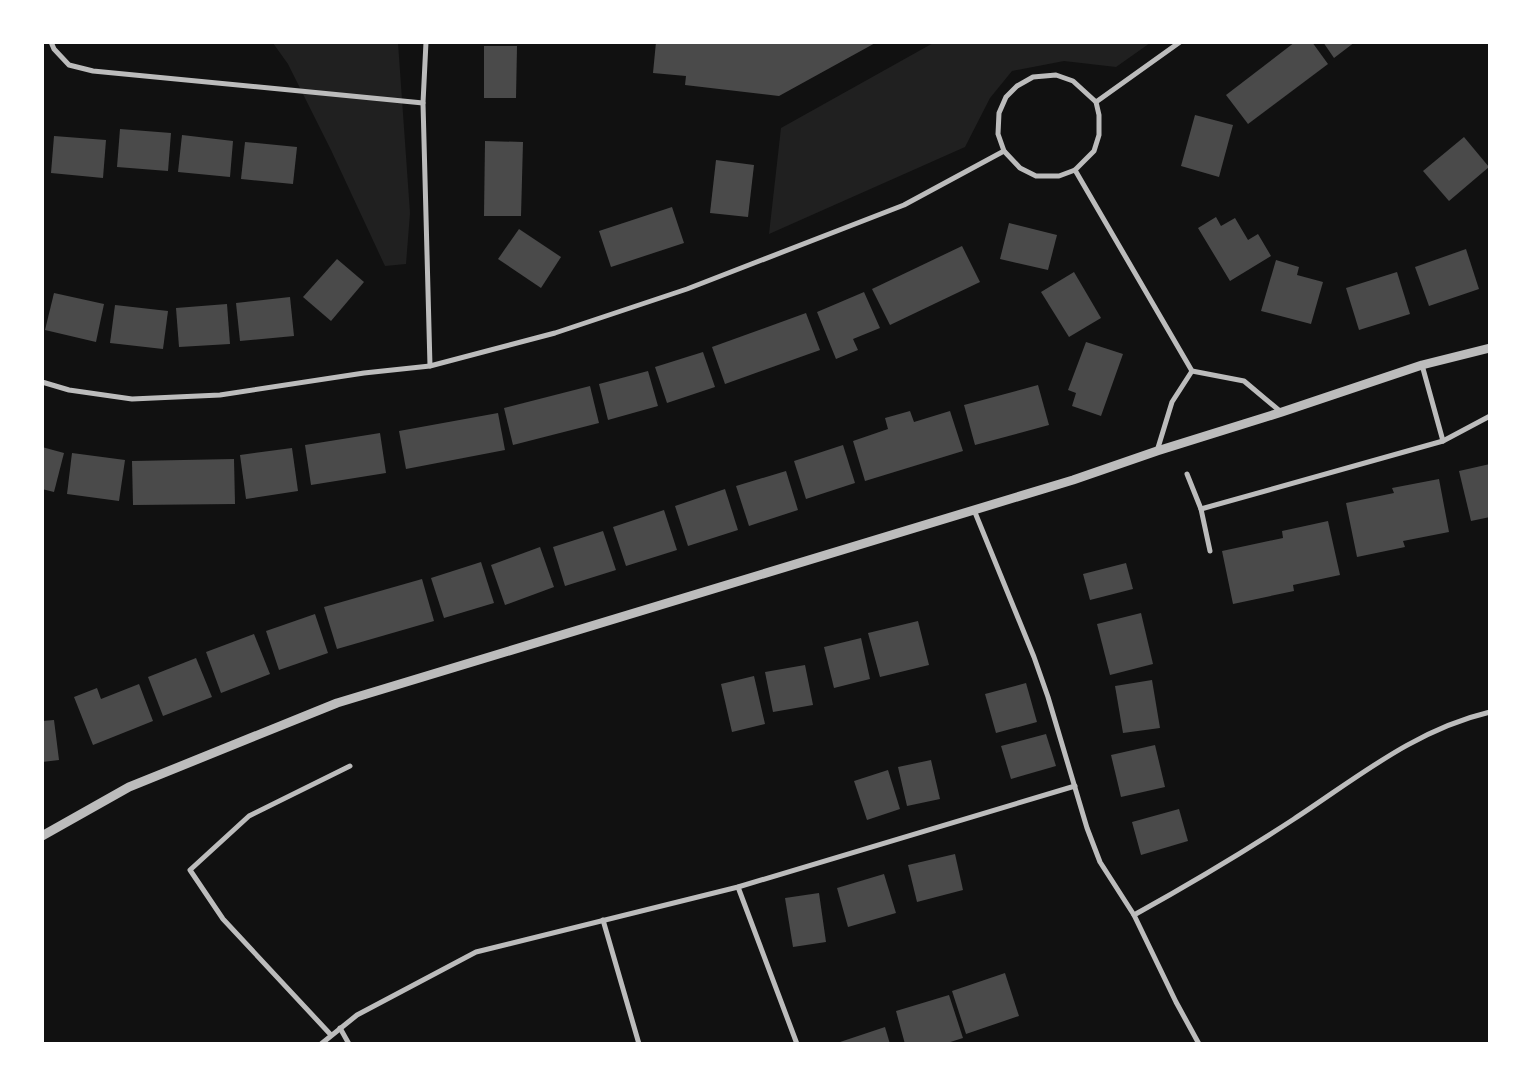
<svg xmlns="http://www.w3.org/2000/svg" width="1532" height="1086" viewBox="0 0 1532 1086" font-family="'Noto Sans',sans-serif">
<rect width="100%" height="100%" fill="#111"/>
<g fill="#202020">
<polygon points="935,42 1150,43 1116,67 1064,61 1012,71 990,98 965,147 769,234 781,128"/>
<polygon points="273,43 398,43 410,213 406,264 385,266 331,150 288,64"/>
</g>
<g fill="#4a4a4a">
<polygon points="656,42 877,42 779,96 685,85 686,76 653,73"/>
<polygon points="1295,42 1312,42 1328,64 1248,124 1226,95"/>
<polygon points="1323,42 1355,42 1334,58"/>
<polygon points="484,46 517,46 516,98 484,98"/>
<polygon points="1195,115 1233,125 1219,177 1181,166"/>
<polygon points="120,129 171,133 168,171 117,167"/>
<polygon points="182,135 233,141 230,177 178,172"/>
<polygon points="54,136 106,140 103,178 51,173"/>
<polygon points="1464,137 1489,167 1449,201 1423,171"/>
<polygon points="485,141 523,142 521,216 484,216"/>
<polygon points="245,142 297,147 293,184 241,179"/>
<polygon points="716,160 754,165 748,217 710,213"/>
<polygon points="672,207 684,243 611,267 599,231"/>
<polygon points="1216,217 1221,226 1235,218 1248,240 1258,234 1271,256 1230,281 1198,228"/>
<polygon points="1009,223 1057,235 1048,270 1000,259"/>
<polygon points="519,229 561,257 541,288 498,259"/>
<polygon points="962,246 980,282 890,325 872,289"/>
<polygon points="1466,249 1479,289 1429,306 1415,267"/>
<polygon points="337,259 364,282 331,321 303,297"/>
<polygon points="1276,260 1299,267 1297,275 1323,282 1311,324 1261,311"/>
<polygon points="1074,272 1101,318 1069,337 1041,292"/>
<polygon points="1397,272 1410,314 1359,330 1346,288"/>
<polygon points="864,292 880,328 853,339 858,350 836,359 817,312"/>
<polygon points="54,293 104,304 96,342 45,330"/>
<polygon points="290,297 294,336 240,341 236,303"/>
<polygon points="227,304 230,344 179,347 176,308"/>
<polygon points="115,305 168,311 163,349 110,343"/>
<polygon points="806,313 820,350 725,384 712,347"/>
<polygon points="1086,342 1123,354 1101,416 1072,406 1076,393 1068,390"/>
<polygon points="703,352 715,387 667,403 655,367"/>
<polygon points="648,371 658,406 608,420 599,384"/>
<polygon points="1038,385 1049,425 975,445 964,405"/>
<polygon points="590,386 599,423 513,445 504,408"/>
<polygon points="910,411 914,422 950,411 963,451 865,481 853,441 888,429 885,418"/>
<polygon points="498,413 505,450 406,469 399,431"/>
<polygon points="380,433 386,473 311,485 305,445"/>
<polygon points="843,445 855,483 806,499 794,461"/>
<polygon points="42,447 64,453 54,492 42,489"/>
<polygon points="292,448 298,491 246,499 240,455"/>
<polygon points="72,453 125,460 119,501 67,494"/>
<polygon points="234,459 235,504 133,505 132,461"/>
<polygon points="1490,464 1490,517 1471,521 1459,471"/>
<polygon points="786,471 798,510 749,526 736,486"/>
<polygon points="1439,479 1449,532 1403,541 1405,547 1357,557 1346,503 1394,493 1392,488"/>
<polygon points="725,489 738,530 688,546 675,506"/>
<polygon points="664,510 677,550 626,566 613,527"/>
<polygon points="1328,521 1340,575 1293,585 1294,591 1233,604 1222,551 1283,538 1282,531"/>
<polygon points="603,531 616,570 565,586 553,547"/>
<polygon points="540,547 554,587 505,605 491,565"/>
<polygon points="481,562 494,603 444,618 431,578"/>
<polygon points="1126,563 1133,589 1090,600 1083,574"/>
<polygon points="422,579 434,621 337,649 324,607"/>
<polygon points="1141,613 1153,664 1110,675 1097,624"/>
<polygon points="315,614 328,653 279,670 266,631"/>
<polygon points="918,621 929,665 880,677 868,633"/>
<polygon points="254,634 270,674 221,693 206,652"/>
<polygon points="861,638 870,679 834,688 824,647"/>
<polygon points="196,658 212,697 163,716 148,677"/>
<polygon points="805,665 813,705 773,712 765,672"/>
<polygon points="754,676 765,724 732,732 721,684"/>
<polygon points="1152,680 1160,728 1123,733 1115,686"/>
<polygon points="1026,683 1037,722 996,733 985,694"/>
<polygon points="139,684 153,721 93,745 74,697 97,688 101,699"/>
<polygon points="54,720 59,760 42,762 42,721"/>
<polygon points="1046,734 1056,766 1011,779 1001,746"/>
<polygon points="1155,745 1165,787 1121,797 1111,755"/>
<polygon points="931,760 940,799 907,806 898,767"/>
<polygon points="888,770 900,809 867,820 854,781"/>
<polygon points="1179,809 1188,841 1141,855 1132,822"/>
<polygon points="955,854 963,890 917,902 908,865"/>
<polygon points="884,874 896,913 848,927 837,888"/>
<polygon points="819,893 826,942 793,947 785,898"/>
<polygon points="1005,973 1019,1016 966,1034 952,991"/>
<polygon points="949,995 963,1038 944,1044 905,1044 896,1011"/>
<polygon points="885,1027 890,1044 838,1044 837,1043"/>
</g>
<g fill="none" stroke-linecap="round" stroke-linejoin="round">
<g stroke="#bcbcbc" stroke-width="5">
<polyline points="51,42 54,49 69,65 93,71 423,103"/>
<polyline points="426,42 423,103 430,366"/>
<polygon points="1056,75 1073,81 1096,102 1099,115 1099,135 1094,151 1075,170 1059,176 1036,176 1020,168 1004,151 998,134 999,113 1006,97 1017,86 1033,77"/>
<polyline points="1096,102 1180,42"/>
<polyline points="1075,170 1192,371 1244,381 1281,412"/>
<polyline points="42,382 69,390 132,399 220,395 364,373 430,366 555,333 687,289 904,205 1004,151"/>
<polyline points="1443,441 1490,416"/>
<polyline points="1157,451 1172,402 1192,371"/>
<polyline points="1187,474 1201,509 1210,551"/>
<polyline points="1201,509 1443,441 1422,365"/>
<polyline points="974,510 1034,657 1048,697 1087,828 1100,862 1134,915 1176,1002 1199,1044"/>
<polyline points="738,887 797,1044"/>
<path d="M1134,915C1188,885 1242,853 1294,819C1357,778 1414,730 1490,712"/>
<polyline points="603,920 639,1044"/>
<polyline points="340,1028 349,1044"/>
<polyline points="331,1035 223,919 190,870 249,816 350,766"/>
<polyline points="321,1044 357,1015 476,952 738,887 1075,786"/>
</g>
<polyline stroke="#bcbcbc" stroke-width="9" points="42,836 129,787 337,703 1073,480 1157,451 1282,412 1422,365 1490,348"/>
</g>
<rect width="1532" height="1086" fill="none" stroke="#ffffff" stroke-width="88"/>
</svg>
